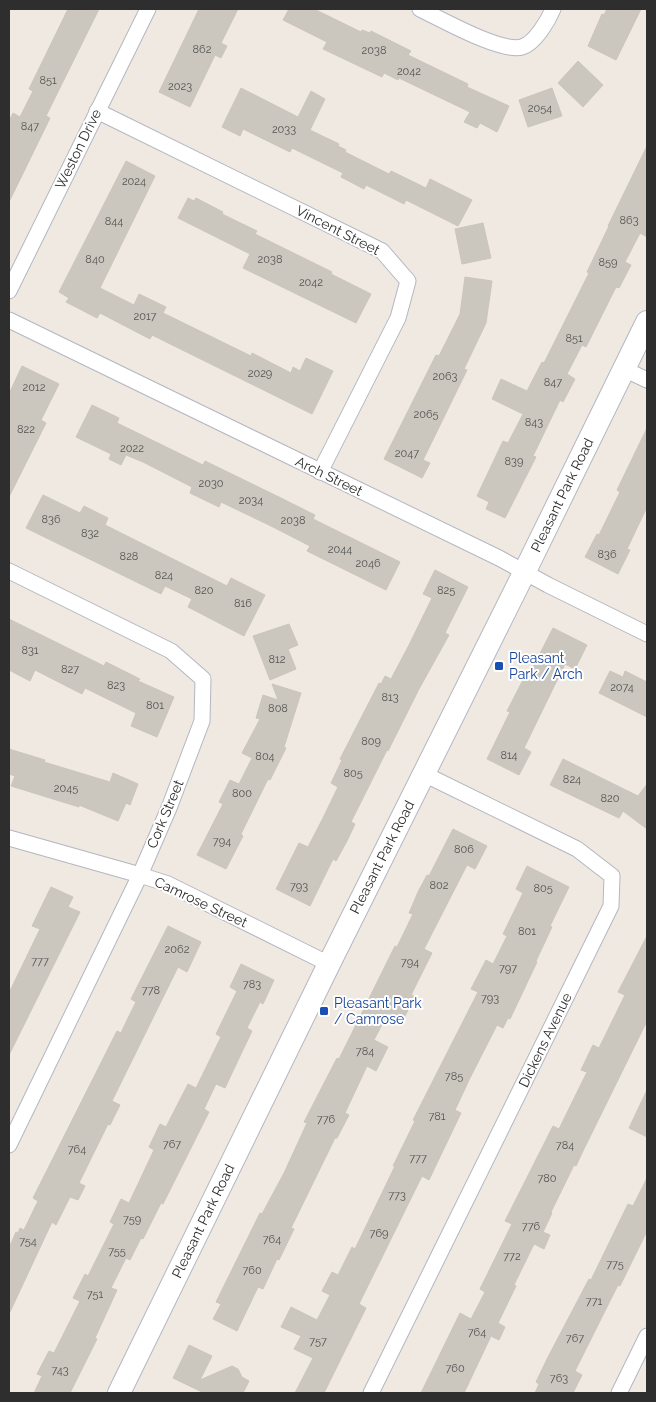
<svg xmlns="http://www.w3.org/2000/svg" width="656" height="1402" viewBox="0 0 656 1402" font-family="Raleway,sans-serif">
<rect width="100%" height="100%" fill="#efe9e1"/>
<g fill="#cbc7bf" stroke="#cbc5ba">
<polygon points="68,9 99,9 46,116 50,118 9,202 9,121 13,113 20,117 33,91 29,89"/>
<polygon points="199,9 238,9 221,43 227,46 221,58 215,55 190,107 159,92"/>
<polygon points="289,9 314,9 361,32 362,30 370,33 371,31 411,51 408,55 468,84 467,87 509,106 497,132 480,123 477,128 464,122 470,112 399,78 398,80 384,73 382,77 323,49 327,42 283,20"/>
<polygon points="607,9 641,9 616,60 588,46 602,14 604,15"/>
<polygon points="578,61 603,85 583,107 558,83"/>
<polygon points="241,88 298,117 311,91 325,99 310,130 339,144 338,146 346,150 345,152 389,174 391,171 426,188 430,179 472,200 458,226 406,200 404,204 366,185 364,189 341,177 343,173 292,148 290,152 243,129 240,136 222,127"/>
<polygon points="552,88 562,116 528,127 519,100"/>
<polygon points="647,146 647,237 640,233 625,262 631,265 619,288 616,287 586,347 582,345 567,374 575,379 563,402 560,400 533,456 536,457 505,518 486,509 489,502 477,496 503,441 508,443 523,414 492,399 501,379 527,391 542,362 544,363 589,273 587,272 609,226 608,226"/>
<polygon points="126,161 155,176 100,288 134,305 139,294 166,307 163,313 251,356 252,353 291,373 293,367 300,371 306,358 333,371 312,414 152,335 150,339 100,313 97,318 66,302 69,298 59,292"/>
<polygon points="188,198 194,201 196,198 223,212 222,214 257,231 255,234 332,272 331,274 371,294 356,323 243,268 250,254 178,218"/>
<polygon points="483,223 491,258 462,264 455,229"/>
<polygon points="465,277 492,281 486,323 464,369 467,370 423,460 430,463 422,478 384,459 436,355 439,356 460,314"/>
<polygon points="22,366 59,384 41,420 46,423 9,497 9,394"/>
<polygon points="92,405 119,418 117,423 203,465 205,461 283,499 315,515 313,519 400,562 386,590 307,551 310,546 273,527 221,502 219,507 190,493 192,487 143,462 126,455 121,465 109,459 111,454 76,437"/>
<polygon points="647,428 647,507 627,549 630,550 618,574 585,557 597,534 599,535 620,492 617,490"/>
<polygon points="43,495 80,513 84,506 108,518 105,525 227,586 231,578 265,595 244,636 188,607 192,599 165,586 161,594 26,528"/>
<polygon points="435,570 468,587 445,633 449,635 419,689 388,751 387,750 351,822 355,824 347,841 336,861 333,859 310,906 276,889 299,843 308,847 323,818 338,787 331,783 342,760 340,759 379,683 381,684 385,676 391,679 409,645 432,598 423,594"/>
<polygon points="9,619 104,666 106,662 140,679 138,681 174,697 157,737 131,726 136,713 85,688 82,694 35,670 30,681 9,670"/>
<polygon points="289,624 298,645 288,649 296,669 270,680 253,636"/>
<polygon points="553,628 587,645 575,669 565,664 524,748 531,752 519,775 487,759 510,712 507,711 526,674 529,675"/>
<polygon points="610,671 623,677 625,671 647,682 647,717 599,693"/>
<polygon points="272,684 301,693 284,747 286,748 270,780 268,779 241,834 243,836 226,869 197,855 223,804 219,802 230,780 239,784 252,758 242,753 260,719 256,718 263,695 278,700"/>
<polygon points="9,749 45,760 44,762 110,782 113,773 138,784 130,805 126,803 118,821 79,805 79,807 11,786 15,776 9,774"/>
<polygon points="563,759 638,796 647,784 647,829 623,811 619,818 550,785"/>
<polygon points="453,829 487,846 475,869 467,865 424,949 432,953 411,995 415,996 403,1020 388,1013 374,1040 388,1047 376,1071 367,1066 345,1113 349,1115 337,1138 335,1138 291,1228 294,1229 279,1260 277,1259 263,1289 258,1287 237,1331 213,1319 221,1304 216,1302 260,1213 262,1214 284,1173 307,1123 304,1122 337,1058 339,1059 395,946 397,947 413,914 409,913 418,892 427,875 429,876"/>
<polygon points="527,866 569,887 550,926 552,927 536,961 537,962 510,1019 508,1018 503,1028 497,1025 470,1078 455,1110 461,1113 438,1161 429,1180 422,1176 359,1304 366,1308 324,1393 295,1393 313,1358 294,1349 301,1336 281,1327 291,1307 317,1320 330,1295 322,1291 332,1272 338,1275 352,1247 355,1249 395,1166 393,1166 415,1121 413,1120 478,992 471,989 486,960 493,964 507,936 503,934 523,893 516,889"/>
<polygon points="51,887 73,897 68,907 80,912 9,1055 9,993 40,929 32,926"/>
<polygon points="168,926 201,942 187,972 178,967 112,1101 120,1105 110,1125 108,1124 79,1183 85,1186 78,1200 70,1197 56,1225 52,1222 9,1314 9,1248 16,1232 18,1233 20,1228 24,1230 38,1201 33,1198 117,1031 121,1033 127,1020 136,1002 131,999"/>
<polygon points="647,936 647,1021 582,1153 576,1166 574,1165 551,1212 552,1213 543,1232 550,1235 544,1249 534,1244 514,1285 516,1286 498,1323 505,1327 499,1340 491,1336 464,1393 421,1393 460,1313 471,1319 485,1292 480,1289 512,1224 505,1221 553,1126 559,1129 587,1072 581,1070 593,1045 599,1048 625,995 618,992"/>
<polygon points="241,964 274,980 263,1004 260,1002 247,1028 252,1031 241,1054 225,1088 216,1084 204,1109 209,1112 163,1204 161,1203 143,1239 141,1238 130,1260 126,1258 111,1288 117,1290 95,1338 97,1339 70,1393 34,1393 42,1376 37,1374 49,1351 54,1353 80,1301 73,1298 85,1274 88,1276 114,1224 110,1222 121,1199 129,1203 154,1150 149,1147 160,1124 166,1127 188,1084 196,1088 221,1037 216,1034 237,991 230,987"/>
<polygon points="647,1090 647,1137 629,1128"/>
<polygon points="647,1178 647,1231 620,1286 618,1285 575,1371 582,1375 573,1393 535,1393 539,1384 536,1382 548,1357 589,1279 591,1280 628,1204 633,1206"/>
<polygon points="189,1345 212,1356 200,1380 232,1366 238,1369 242,1377 249,1381 243,1393 204,1393 173,1378"/>
</g>
<g fill="none" stroke-linecap="round" stroke-linejoin="round">
<defs>
<g id="street">
<path d="M420,9C441,19 501,53 522,47C535,43 548,21 553,9"/>
<polyline points="97,111 382,251 408,281 398,318 320,472"/>
<polyline points="9,291 148,9"/>
<polyline points="9,320 499,558 548,585 647,634"/>
<polyline points="624,369 647,380"/>
<polyline points="9,571 171,651 203,679 202,721 169,808 140,875 9,1145"/>
<polyline points="9,838 140,875 168,884 329,964"/>
<polyline points="371,1393 611,906 612,876 577,849 424,774"/>
<polyline points="619,1393 647,1336"/>
</g>
<polyline id="secondary" points="119,1393 329,964 525,571 647,322"/>
</defs>
<use href="#street" stroke="#b4b7c1" stroke-width="17"/>
<use href="#secondary" stroke="#b4b7c1" stroke-width="24"/>
<use href="#street" stroke="#fff" stroke-width="15"/>
<use href="#secondary" stroke="#fff" stroke-width="22"/>
</g>
<g fill="#1a4fb4" stroke="#fff" stroke-width="2">
<rect x="494" y="661" width="10" height="10" rx="2.5"/>
<rect x="319" y="1006" width="10" height="10" rx="2.5"/>
</g>
<g text-anchor="middle" stroke-width="4" stroke-linejoin="round" paint-order="stroke">
<g font-size="11" fill="#555452">
<text x="202" y="53">862</text>
<text x="374" y="54">2038</text>
<text x="409" y="75">2042</text>
<text x="48" y="84">851</text>
<text x="180" y="90">2023</text>
<text x="540" y="112">2054</text>
<text x="30" y="130">847</text>
<text x="284" y="133">2033</text>
<text x="134" y="185">2024</text>
<text x="629" y="224">863</text>
<text x="114" y="225">844</text>
<text x="95" y="263">840</text>
<text x="270" y="263">2038</text>
<text x="608" y="266">859</text>
<text x="311" y="286">2042</text>
<text x="145" y="320">2017</text>
<text x="574" y="342">851</text>
<text x="260" y="377">2029</text>
<text x="445" y="380">2063</text>
<text x="553" y="386">847</text>
<text x="34" y="391">2012</text>
<text x="426" y="418">2065</text>
<text x="534" y="426">843</text>
<text x="26" y="433">822</text>
<text x="132" y="452">2022</text>
<text x="407" y="457">2047</text>
<text x="514" y="465">839</text>
<text x="211" y="487">2030</text>
<text x="251" y="504">2034</text>
<text x="51" y="523">836</text>
<text x="293" y="524">2038</text>
<text x="90" y="537">832</text>
<text x="340" y="553">2044</text>
<text x="607" y="558">836</text>
<text x="129" y="560">828</text>
<text x="368" y="567">2046</text>
<text x="164" y="579">824</text>
<text x="204" y="594">820</text>
<text x="446" y="594">825</text>
<text x="243" y="607">816</text>
<text x="30" y="654">831</text>
<text x="277" y="663">812</text>
<text x="70" y="673">827</text>
<text x="116" y="689">823</text>
<text x="622" y="691">2074</text>
<text x="390" y="701">813</text>
<text x="155" y="709">801</text>
<text x="278" y="712">808</text>
<text x="371" y="745">809</text>
<text x="509" y="759">814</text>
<text x="265" y="760">804</text>
<text x="353" y="777">805</text>
<text x="572" y="783">824</text>
<text x="66" y="792">2045</text>
<text x="242" y="797">800</text>
<text x="610" y="802">820</text>
<text x="222" y="845">794</text>
<text x="464" y="853">806</text>
<text x="439" y="889">802</text>
<text x="299" y="890">793</text>
<text x="543" y="892">805</text>
<text x="527" y="935">801</text>
<text x="177" y="953">2062</text>
<text x="40" y="965">777</text>
<text x="410" y="966">794</text>
<text x="508" y="972">797</text>
<text x="252" y="988">783</text>
<text x="151" y="994">778</text>
<text x="490" y="1002">793</text>
<text x="365" y="1055">784</text>
<text x="454" y="1080">785</text>
<text x="437" y="1120">781</text>
<text x="326" y="1123">776</text>
<text x="172" y="1148">767</text>
<text x="565" y="1149">784</text>
<text x="77" y="1153">764</text>
<text x="418" y="1162">777</text>
<text x="547" y="1182">780</text>
<text x="397" y="1199">773</text>
<text x="132" y="1223">759</text>
<text x="531" y="1230">776</text>
<text x="379" y="1237">769</text>
<text x="272" y="1243">764</text>
<text x="28" y="1245">754</text>
<text x="117" y="1255">755</text>
<text x="512" y="1260">772</text>
<text x="615" y="1268">775</text>
<text x="252" y="1274">760</text>
<text x="95" y="1298">751</text>
<text x="594" y="1305">771</text>
<text x="477" y="1336">764</text>
<text x="575" y="1342">767</text>
<text x="318" y="1345">757</text>
<text x="455" y="1372">760</text>
<text x="60" y="1374">743</text>
<text x="559" y="1382">763</text>
</g>
<g font-size="14" fill="#2e2e2e" stroke="#fff">
<text transform="translate(78 149) rotate(-64)" y="5">Weston Drive</text>
<text transform="translate(338 230) rotate(27)" y="5">Vincent Street</text>
<text transform="translate(329 476) rotate(26)" y="5">Arch Street</text>
<text transform="translate(562 495) rotate(-64)" y="5">Pleasant Park Road</text>
<text transform="translate(165 814) rotate(-67)" y="5">Cork Street</text>
<text transform="translate(382 857) rotate(-63)" y="5">Pleasant Park Road</text>
<text transform="translate(201 902) rotate(25)" y="5">Camrose Street</text>
<text transform="translate(545 1040) rotate(-64)" y="5">Dickens Avenue</text>
<text transform="translate(203 1221) rotate(-64)" y="5">Pleasant Park Road</text>
</g>
<g font-size="14" fill="#164399" stroke="#fff" text-anchor="start">
<text x="509" y="663">Pleasant<tspan x="509" dy="16">Park / Arch</tspan></text>
<text x="334" y="1008">Pleasant Park<tspan x="334" dy="16">/ Camrose</tspan></text>
</g>
</g>
<rect width="656" height="1402" fill="none" stroke="#2e2e2e" stroke-width="20"/>
</svg>
